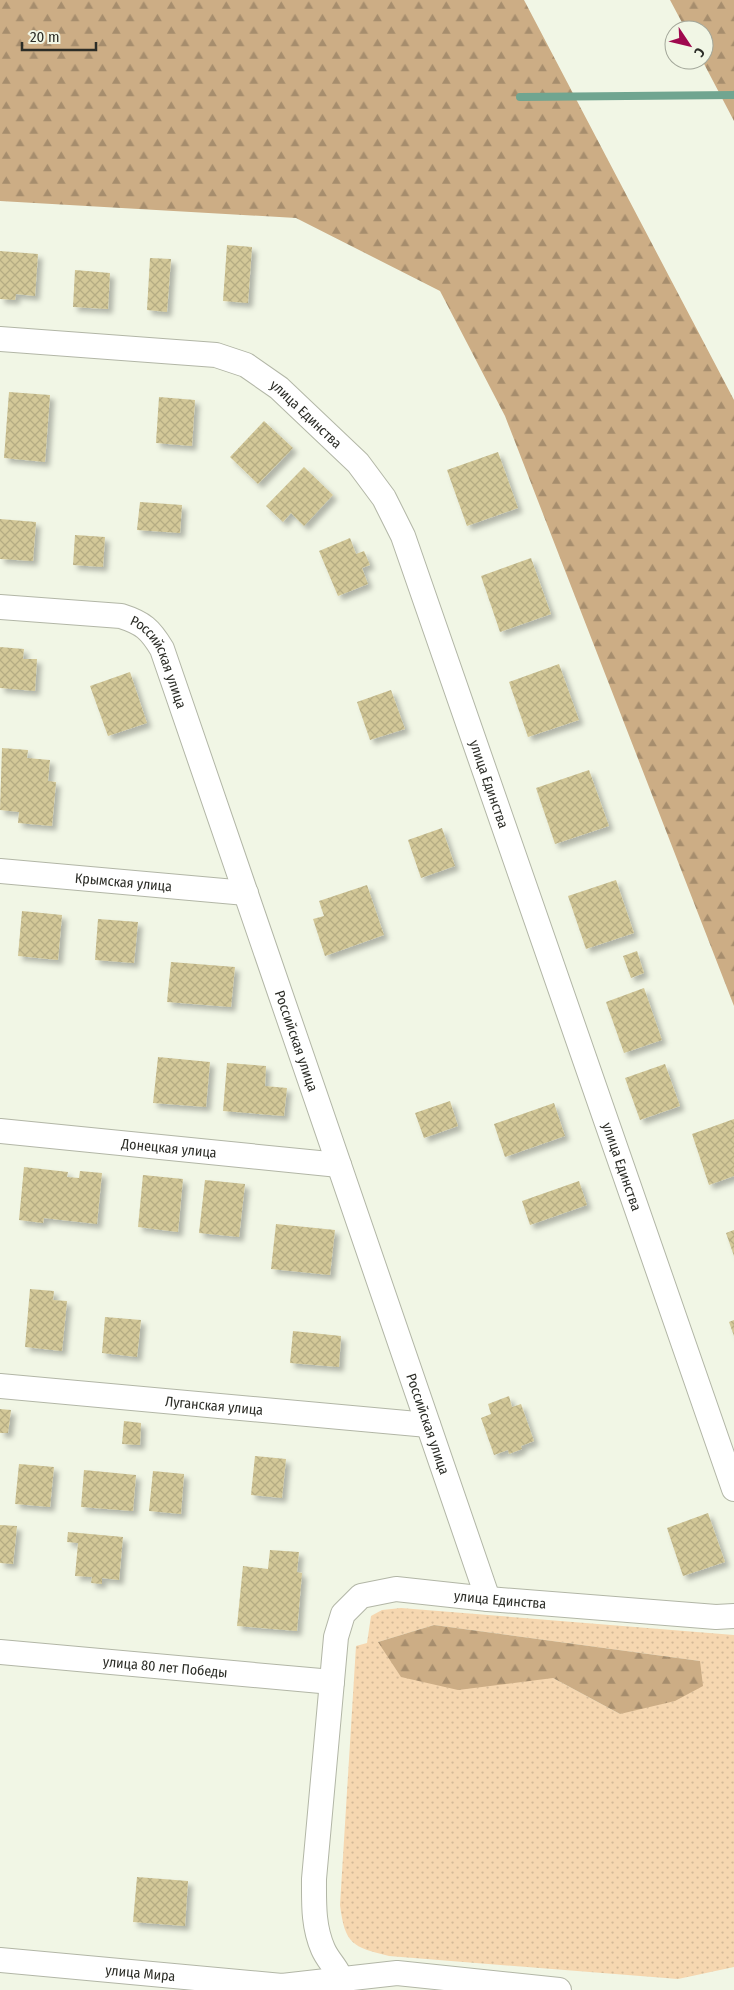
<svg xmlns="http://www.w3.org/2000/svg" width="734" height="1990" viewBox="0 0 734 1990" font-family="'Fira Sans Condensed',sans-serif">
<defs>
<pattern id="grass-dots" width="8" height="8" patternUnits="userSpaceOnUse" patternTransform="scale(1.25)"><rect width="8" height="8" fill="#f6d7b0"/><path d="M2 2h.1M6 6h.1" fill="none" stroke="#d3b997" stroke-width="1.8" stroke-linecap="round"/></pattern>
<pattern id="forest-firs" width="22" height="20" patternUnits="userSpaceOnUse" patternTransform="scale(1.25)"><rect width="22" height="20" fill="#ccad85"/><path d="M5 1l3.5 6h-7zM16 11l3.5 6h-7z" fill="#a68d6d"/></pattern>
<pattern id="building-cross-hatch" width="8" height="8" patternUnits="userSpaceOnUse" patternTransform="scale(1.25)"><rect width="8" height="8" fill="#d3c898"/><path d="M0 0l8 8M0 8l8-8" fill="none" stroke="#b5ac83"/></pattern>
<filter id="shadow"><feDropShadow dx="4.5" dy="4.5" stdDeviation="2.5" flood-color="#0004"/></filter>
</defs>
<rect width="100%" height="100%" fill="#f1f6e5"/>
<path fill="url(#grass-dots)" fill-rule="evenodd" d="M401,1608L734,1635V1967L678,1979L389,1956C352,1947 345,1944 340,1905L356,1646L367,1643L371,1616L382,1610ZM434,1625L700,1661L620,1714L553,1678L378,1642Z"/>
<g fill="url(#forest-firs)">
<polygon points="0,0 524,0 734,400 734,1006 505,416 440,291 296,218 0,201"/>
<polygon points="670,0 734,0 734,121 702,60 704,60 704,30 686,30"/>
<polygon points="434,1625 700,1661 703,1686 675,1701 620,1714 553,1678 458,1690 401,1677 378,1642"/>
</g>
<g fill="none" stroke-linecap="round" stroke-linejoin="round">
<polyline stroke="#70a590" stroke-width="8" points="520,97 734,95"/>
</g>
<g fill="url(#building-cross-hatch)" filter="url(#shadow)">
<polygon points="227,245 252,247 248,303 223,301"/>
<polygon points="0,251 38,254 35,296 16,294 15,300 0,299"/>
<polygon points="150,258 171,259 167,312 147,310"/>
<polygon points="75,270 110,273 108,309 73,307"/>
<polygon points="9,392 50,395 45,462 4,458"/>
<polygon points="159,397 195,400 192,446 156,443"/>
<polygon points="264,421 293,448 258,484 230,457"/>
<polygon points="498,452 518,508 467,526 447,470"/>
<polygon points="304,467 333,495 304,526 291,513 283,522 266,506"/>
<polygon points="140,502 182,505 180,533 137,530"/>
<polygon points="0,519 36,522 33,561 0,559"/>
<polygon points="75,535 105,537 103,567 73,565"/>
<polygon points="350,538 356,554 364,551 370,565 362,568 368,584 338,596 319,551"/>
<polygon points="531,558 551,614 500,632 481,576"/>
<polygon points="0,647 24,649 23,659 37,659 35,691 0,688"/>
<polygon points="559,664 579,720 528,737 509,682"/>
<polygon points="130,672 147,723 108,736 90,686"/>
<polygon points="391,690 405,729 370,740 357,702"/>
<polygon points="2,748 28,750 27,758 50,760 48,781 56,782 52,826 18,823 19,812 0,810"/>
<polygon points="589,770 609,826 555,844 536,788"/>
<polygon points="442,828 455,866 421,878 408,840"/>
<polygon points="616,880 634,933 586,949 568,896"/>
<polygon points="367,885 384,935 325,956 313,919 324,916 319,901"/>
<polygon points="22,911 62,915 58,960 18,956"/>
<polygon points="98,919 138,922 134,963 95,960"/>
<polygon points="637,951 644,973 631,978 623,956"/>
<polygon points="171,962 235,967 231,1007 167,1002"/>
<polygon points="644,988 662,1040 624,1053 606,1002"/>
<polygon points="158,1057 210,1062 206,1107 153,1103"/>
<polygon points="227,1063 266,1066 265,1086 287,1088 284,1116 223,1111"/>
<polygon points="665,1064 680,1106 640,1120 625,1078"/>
<polygon points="450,1101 458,1126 424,1138 415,1113"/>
<polygon points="554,1103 565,1136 505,1157 494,1124"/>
<polygon points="734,1119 734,1176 709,1185 692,1134"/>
<polygon points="24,1167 68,1172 67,1177 79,1178 80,1171 102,1173 97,1224 44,1218 43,1223 19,1220"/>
<polygon points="143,1175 183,1179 178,1232 138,1227"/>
<polygon points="205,1180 245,1184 239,1237 199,1233"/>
<polygon points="579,1181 587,1205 530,1225 522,1201"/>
<polygon points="276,1224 335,1230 330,1275 271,1269"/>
<polygon points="734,1230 734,1256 726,1233"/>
<polygon points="30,1289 54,1291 53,1300 67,1301 62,1351 25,1347"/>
<polygon points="105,1317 141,1320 137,1357 102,1353"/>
<polygon points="734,1320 734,1336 729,1322"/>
<polygon points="293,1331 341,1336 339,1367 290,1363"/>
<polygon points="509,1396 512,1407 521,1404 534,1441 521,1446 522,1449 509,1454 508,1450 494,1455 481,1418 491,1414 488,1404"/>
<polygon points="0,1409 11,1410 8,1433 0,1433"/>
<polygon points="124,1421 141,1423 140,1445 122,1444"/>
<polygon points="255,1456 286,1459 282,1498 251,1495"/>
<polygon points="19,1464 54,1467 50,1507 15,1504"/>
<polygon points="84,1470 136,1475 133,1511 81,1507"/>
<polygon points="153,1471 184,1474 181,1514 149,1511"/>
<polygon points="708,1513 725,1562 683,1576 667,1528"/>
<polygon points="0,1525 17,1526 13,1564 0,1563"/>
<polygon points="68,1532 123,1537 119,1580 102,1578 102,1584 91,1583 92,1577 75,1576 78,1543 67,1542"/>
<polygon points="270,1550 299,1552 297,1572 302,1573 297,1631 237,1626 243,1566 268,1569"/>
<polygon points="137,1877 188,1881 185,1926 133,1922"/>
</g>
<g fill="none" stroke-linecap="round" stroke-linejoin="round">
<defs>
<g id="street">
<path id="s1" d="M0,339L216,355L246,365L279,388L358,463L384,498L403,536L734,1489"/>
<path id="s2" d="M0,607L121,616C143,623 150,629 162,649L488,1599"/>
<path id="s3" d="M0,871L246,893"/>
<path id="s4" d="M0,1131L339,1165"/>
<path id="s5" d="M0,1386L428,1425"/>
<path id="s6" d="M0,1652L332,1682"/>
<path id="s7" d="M0,1960L282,1986L397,1973L559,1990"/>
<path id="s8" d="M342,1990C342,1970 330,1965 323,1949C313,1926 314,1903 314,1879L336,1637L343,1614L361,1596L396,1589L488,1599L716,1617L734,1616"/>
</g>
</defs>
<use href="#street" stroke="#b2b6a6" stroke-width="26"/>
<use href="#street" stroke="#fff" stroke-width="24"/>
</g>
<g text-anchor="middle" stroke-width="4" stroke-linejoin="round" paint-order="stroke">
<g font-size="14" fill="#2c2d27" stroke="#f1f6e5">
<text dy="5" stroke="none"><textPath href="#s1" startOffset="326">улица Единства</textPath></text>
<text dy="5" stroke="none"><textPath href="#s2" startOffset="185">Российская улица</textPath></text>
<text dy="5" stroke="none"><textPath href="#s1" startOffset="746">улица Единства</textPath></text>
<text dy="5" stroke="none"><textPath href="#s3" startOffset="124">Крымская улица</textPath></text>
<text dy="5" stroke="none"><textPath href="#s2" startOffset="590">Российская улица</textPath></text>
<text dy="5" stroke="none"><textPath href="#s4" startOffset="170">Донецкая улица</textPath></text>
<text dy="5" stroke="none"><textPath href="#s1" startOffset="1151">улица Единства</textPath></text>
<text dy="5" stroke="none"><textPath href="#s5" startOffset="215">Луганская улица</textPath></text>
<text dy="5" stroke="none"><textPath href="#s2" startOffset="995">Российская улица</textPath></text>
<text dy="5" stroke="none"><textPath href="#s8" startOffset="550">улица Единства</textPath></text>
<text dy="5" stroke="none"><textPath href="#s6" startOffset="166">улица 80 лет Победы</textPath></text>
<text dy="5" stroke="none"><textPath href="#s7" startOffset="141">улица Мира</textPath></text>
</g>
</g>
<g transform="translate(689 45) rotate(125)"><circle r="24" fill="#f1f6e5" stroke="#a2a699"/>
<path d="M0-4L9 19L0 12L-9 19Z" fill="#9f084e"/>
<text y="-8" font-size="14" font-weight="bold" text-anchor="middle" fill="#2c2d27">С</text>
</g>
<path d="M22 42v8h74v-8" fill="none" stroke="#2c2d27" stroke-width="2.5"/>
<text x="30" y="42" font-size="15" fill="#2c2d27" stroke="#f1f6e5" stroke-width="4" paint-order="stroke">20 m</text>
</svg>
